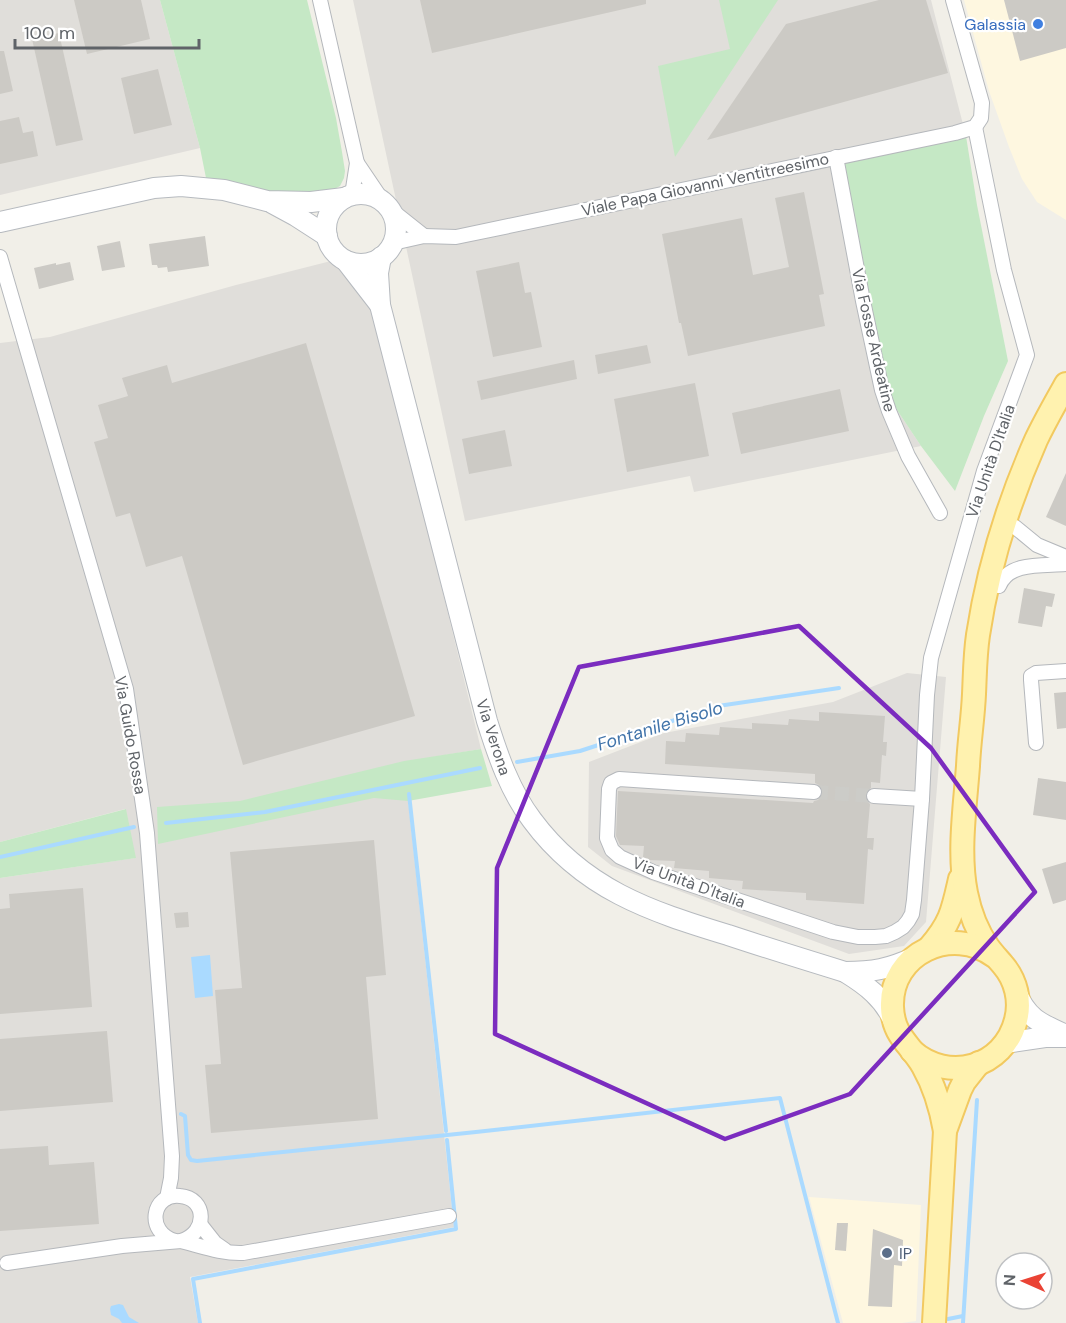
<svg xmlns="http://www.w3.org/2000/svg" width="1066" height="1323" viewBox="0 0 1066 1323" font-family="'DM Sans',sans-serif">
<rect width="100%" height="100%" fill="#f1efe8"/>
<g fill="#fef7e0">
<polygon points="964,0 1066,0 1066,220 1037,202 1022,179 1009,147 989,91"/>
<polygon points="809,1197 921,1205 916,1321 902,1323 843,1323"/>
</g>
<g fill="#e0deda">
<polygon points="0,0 160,0 200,148 0,195"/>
<polygon points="353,0 931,0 966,136 893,404 921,446 694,492 690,476 465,521"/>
<polygon points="331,261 374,310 481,749 404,762 454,1227 190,1277 198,1323 0,1323 0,878 135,858 125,809 0,842 0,343 50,337 236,285"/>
<polygon points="907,673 946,677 926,922 904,946 849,954 612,866 588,847 589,762 664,733 833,702"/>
</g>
<g fill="#c5e8c5">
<polygon points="160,0 307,0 336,118 342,152 345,171 344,178 340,186 327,193 266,192 206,178 200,148"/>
<polygon points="719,0 778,0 675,157 658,66 730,49"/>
<polygon points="966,136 977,205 1008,361 984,416 955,491 921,446 893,404 866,286 843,162"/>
<polygon points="481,749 492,786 408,801 374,798 158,844 157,807 240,801 404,761"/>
<polygon points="126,809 136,858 0,878 0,842"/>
</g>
<g fill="#aadaff">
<polygon points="210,955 213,996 195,998 191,957"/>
<polygon points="119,1304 123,1305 129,1317 139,1323 122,1323 119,1319 111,1315 110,1309 111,1306"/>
</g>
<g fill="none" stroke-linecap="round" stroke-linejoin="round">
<g stroke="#aadaff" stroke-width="4">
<polyline points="517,762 580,751 718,706 839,688"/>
<polyline points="409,794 446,1131"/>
<polyline points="166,823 265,812 480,768"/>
<polyline points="0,857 134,827"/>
<polyline points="181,1114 185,1116 188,1155 191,1160 197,1161 476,1132 780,1098 838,1323"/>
<polyline points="948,1319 963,1316"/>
<polyline points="200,1323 193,1279 456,1229 447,1140"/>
<polyline points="963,1323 977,1100"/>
</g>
</g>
<g fill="#cccac5">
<polygon points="74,0 141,0 150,39 87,54"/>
<polygon points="420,0 646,0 646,4 432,53"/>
<polygon points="879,0 926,0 948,73 707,140 786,24"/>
<polygon points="1004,0 1066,0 1066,48 1020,61"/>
<polygon points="59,33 83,140 56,146 32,39"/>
<polygon points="0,51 4,51 13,91 0,94"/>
<polygon points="158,69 172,125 134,134 121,78"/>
<polygon points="19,117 23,133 33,131 38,156 0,164 0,121"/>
<polygon points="804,192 824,294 819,295 825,326 688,356 681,323 679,323 662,234 742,218 753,275 789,267 775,198"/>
<polygon points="205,236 209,266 168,272 167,267 158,268 157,265 152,265 149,244"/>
<polygon points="120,241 125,267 102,271 97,246"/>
<polygon points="70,262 74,280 39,289 34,268 56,263 56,265"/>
<polygon points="519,262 525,293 531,292 542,347 493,357 476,271"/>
<polygon points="306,343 415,716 243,765 182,556 146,567 130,513 116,517 94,442 108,438 98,405 128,396 122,378 167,365 172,383"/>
<polygon points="647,345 651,363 598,374 595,355"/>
<polygon points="574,360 577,379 481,400 477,381"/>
<polygon points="695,383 709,456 627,472 614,399"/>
<polygon points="840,389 849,431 741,454 732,413"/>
<polygon points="505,430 512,466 469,474 462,439"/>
<polygon points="1066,473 1066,526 1046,517"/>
<polygon points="1024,588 1055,594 1052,607 1046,606 1042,627 1018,623"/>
<polygon points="1066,692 1066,728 1057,729 1054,693"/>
<polygon points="819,712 885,716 883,742 887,742 886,756 882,755 880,783 871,782 871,788 867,791 865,795 866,800 870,804 867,838 874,838 873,850 868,849 864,904 806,900 806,893 742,889 743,881 709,878 709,871 674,868 675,861 648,860 643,857 644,846 620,845 616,836 618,791 813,803 814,801 818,800 822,796 823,792 819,785 815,783 815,774 665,764 666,741 685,742 686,733 719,735 720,727 752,729 752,723 788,725 789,719 819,721"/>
<polygon points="1038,778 1066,782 1066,820 1033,815"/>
<polygon points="374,840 386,975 366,977 378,1119 211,1133 205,1065 221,1064 215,990 242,988 230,852"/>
<polygon points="1066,862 1066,900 1053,904 1042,869"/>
<polygon points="83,888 92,1007 0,1014 0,909 10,908 9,894"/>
<polygon points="188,912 189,927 176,928 174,913"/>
<polygon points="107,1031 113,1102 0,1111 0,1039"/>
<polygon points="48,1146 49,1165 94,1162 99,1224 0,1231 0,1149"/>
<polygon points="837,1223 848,1223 846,1251 835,1250"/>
<polygon points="873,1229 903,1240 902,1266 894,1265 892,1307 868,1306"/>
</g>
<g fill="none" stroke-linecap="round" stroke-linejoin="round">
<polyline stroke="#ccccc8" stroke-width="14" stroke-dasharray="14 7" stroke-linecap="butt" points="814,792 874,796"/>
<defs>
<g id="street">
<polyline points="320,0 357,163 352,195"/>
<polyline points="836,157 863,301 882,390 889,411 908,456 940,513"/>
<polyline points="357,163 384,203"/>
<polyline points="390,209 424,236"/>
<polyline points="393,243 424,236 456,237 955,133 975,127 981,118 982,103 953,0"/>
<polyline points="0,257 126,689 147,833 172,1156 171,1178 167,1198"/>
<polyline points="1015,527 1037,545 1066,557"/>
<path d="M999,586C1009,561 1044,566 1066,564"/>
<polyline points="1036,743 1031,680 1031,676 1036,673 1066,671"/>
<polyline points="814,792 619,779 611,783 609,789 607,838 612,850 620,857 653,872 833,932 858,937 875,937 886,936 895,932 903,927 908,921 912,914 914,900 922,799 927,695 931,658 984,471 1027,355 1004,270 975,127"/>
<polyline points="874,796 922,799"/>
<polyline points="200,1224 215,1243 225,1250"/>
<path d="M181,1241C201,1246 223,1254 243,1253L449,1216"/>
<path d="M7,1263L122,1246L181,1241C208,1233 207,1198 180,1196C152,1193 145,1232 175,1241"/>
</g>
<g id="secondary">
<circle cx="361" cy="229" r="35"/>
<polyline points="272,203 296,216 327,236"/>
<polyline points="0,222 154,188 181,186 224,190 267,201 311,202 344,198"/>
<path d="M381,257L378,273L380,305L487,721C498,756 510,791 532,820C583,889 649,911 728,935C767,948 806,960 845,972C866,985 884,998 894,1022"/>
<polyline points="346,261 380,305"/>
<path d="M845,972C873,972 889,969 915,957"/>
<path d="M1016,991C1026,1018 1041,1024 1066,1035"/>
<polyline points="1005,1043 1045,1037 1065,1037"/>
</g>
<g id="primary">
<path d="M929,948C951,923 953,910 960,879"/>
<path d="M912,1051C948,1083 1004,1068 1016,1020C1021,1001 1016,980 1003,965C998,959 993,954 988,947C977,931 970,913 966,893C958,853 965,807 968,766C969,742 973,718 974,694C975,674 975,655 978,635C988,569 1009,501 1036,440C1045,421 1056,402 1066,384"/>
<path d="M945,1131C941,1108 935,1087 923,1066C910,1044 893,1036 892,1007C890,953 952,925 994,956"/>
<polyline points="934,1323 945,1131 960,1090 964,1082 979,1063"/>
</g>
</defs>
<use href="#street" stroke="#b5b8bc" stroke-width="16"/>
<use href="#secondary" stroke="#b6babf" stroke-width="22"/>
<use href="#primary" stroke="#f2c960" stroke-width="26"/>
<use href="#street" stroke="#fff" stroke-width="14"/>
<use href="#secondary" stroke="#fff" stroke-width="20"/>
<use href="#primary" stroke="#fff2af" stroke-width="22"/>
</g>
<path fill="none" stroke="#7b2cbf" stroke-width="4.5" stroke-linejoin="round" d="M799,626L931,748L1035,892L850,1094L725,1139L495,1034L497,868L579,667Z"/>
<circle fill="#3f7fe0" stroke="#fff" stroke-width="2" cx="1038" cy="24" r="6"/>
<circle fill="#5c6f8a" stroke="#fff" stroke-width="2" cx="887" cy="1253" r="6"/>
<g text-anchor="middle" stroke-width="4.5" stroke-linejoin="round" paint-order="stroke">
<g font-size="16" fill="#366cbe" stroke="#fff" text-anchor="end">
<text x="1026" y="30">Galassia</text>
</g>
<g font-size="16" fill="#5f6368" stroke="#fff">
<text transform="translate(705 184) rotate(-12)" y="6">Viale Papa Giovanni Ventitreesimo</text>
<text transform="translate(874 340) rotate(77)" y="6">Via Fosse Ardeatine</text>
<text transform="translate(990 461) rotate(-71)" y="6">Via Unità D'Italia</text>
<text transform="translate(131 735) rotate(80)" y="6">Via Guido Rossa</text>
<text transform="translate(494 737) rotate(72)" y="6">Via Verona</text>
<text transform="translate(689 882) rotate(20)" y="6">Via Unità D'Italia</text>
</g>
<g font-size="16" fill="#4e5e75" stroke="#fff" text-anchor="start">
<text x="899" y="1259">IP</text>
</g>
<g font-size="18" font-style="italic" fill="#4174aa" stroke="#fff">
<text transform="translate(660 726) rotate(-17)" y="6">Fontanile Bisolo</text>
</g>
</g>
<g transform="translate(1024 1281) rotate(273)"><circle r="28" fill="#ffffff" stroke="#bfc1c3" stroke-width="1.5"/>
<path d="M0-4.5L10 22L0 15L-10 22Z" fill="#ea4335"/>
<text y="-9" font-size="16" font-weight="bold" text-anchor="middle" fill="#5f6368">N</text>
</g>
<path d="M15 39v9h184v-9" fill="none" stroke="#5f6368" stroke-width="3"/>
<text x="24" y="39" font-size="18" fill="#5f6368" stroke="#ffffff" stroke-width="4.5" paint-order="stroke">100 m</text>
</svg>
